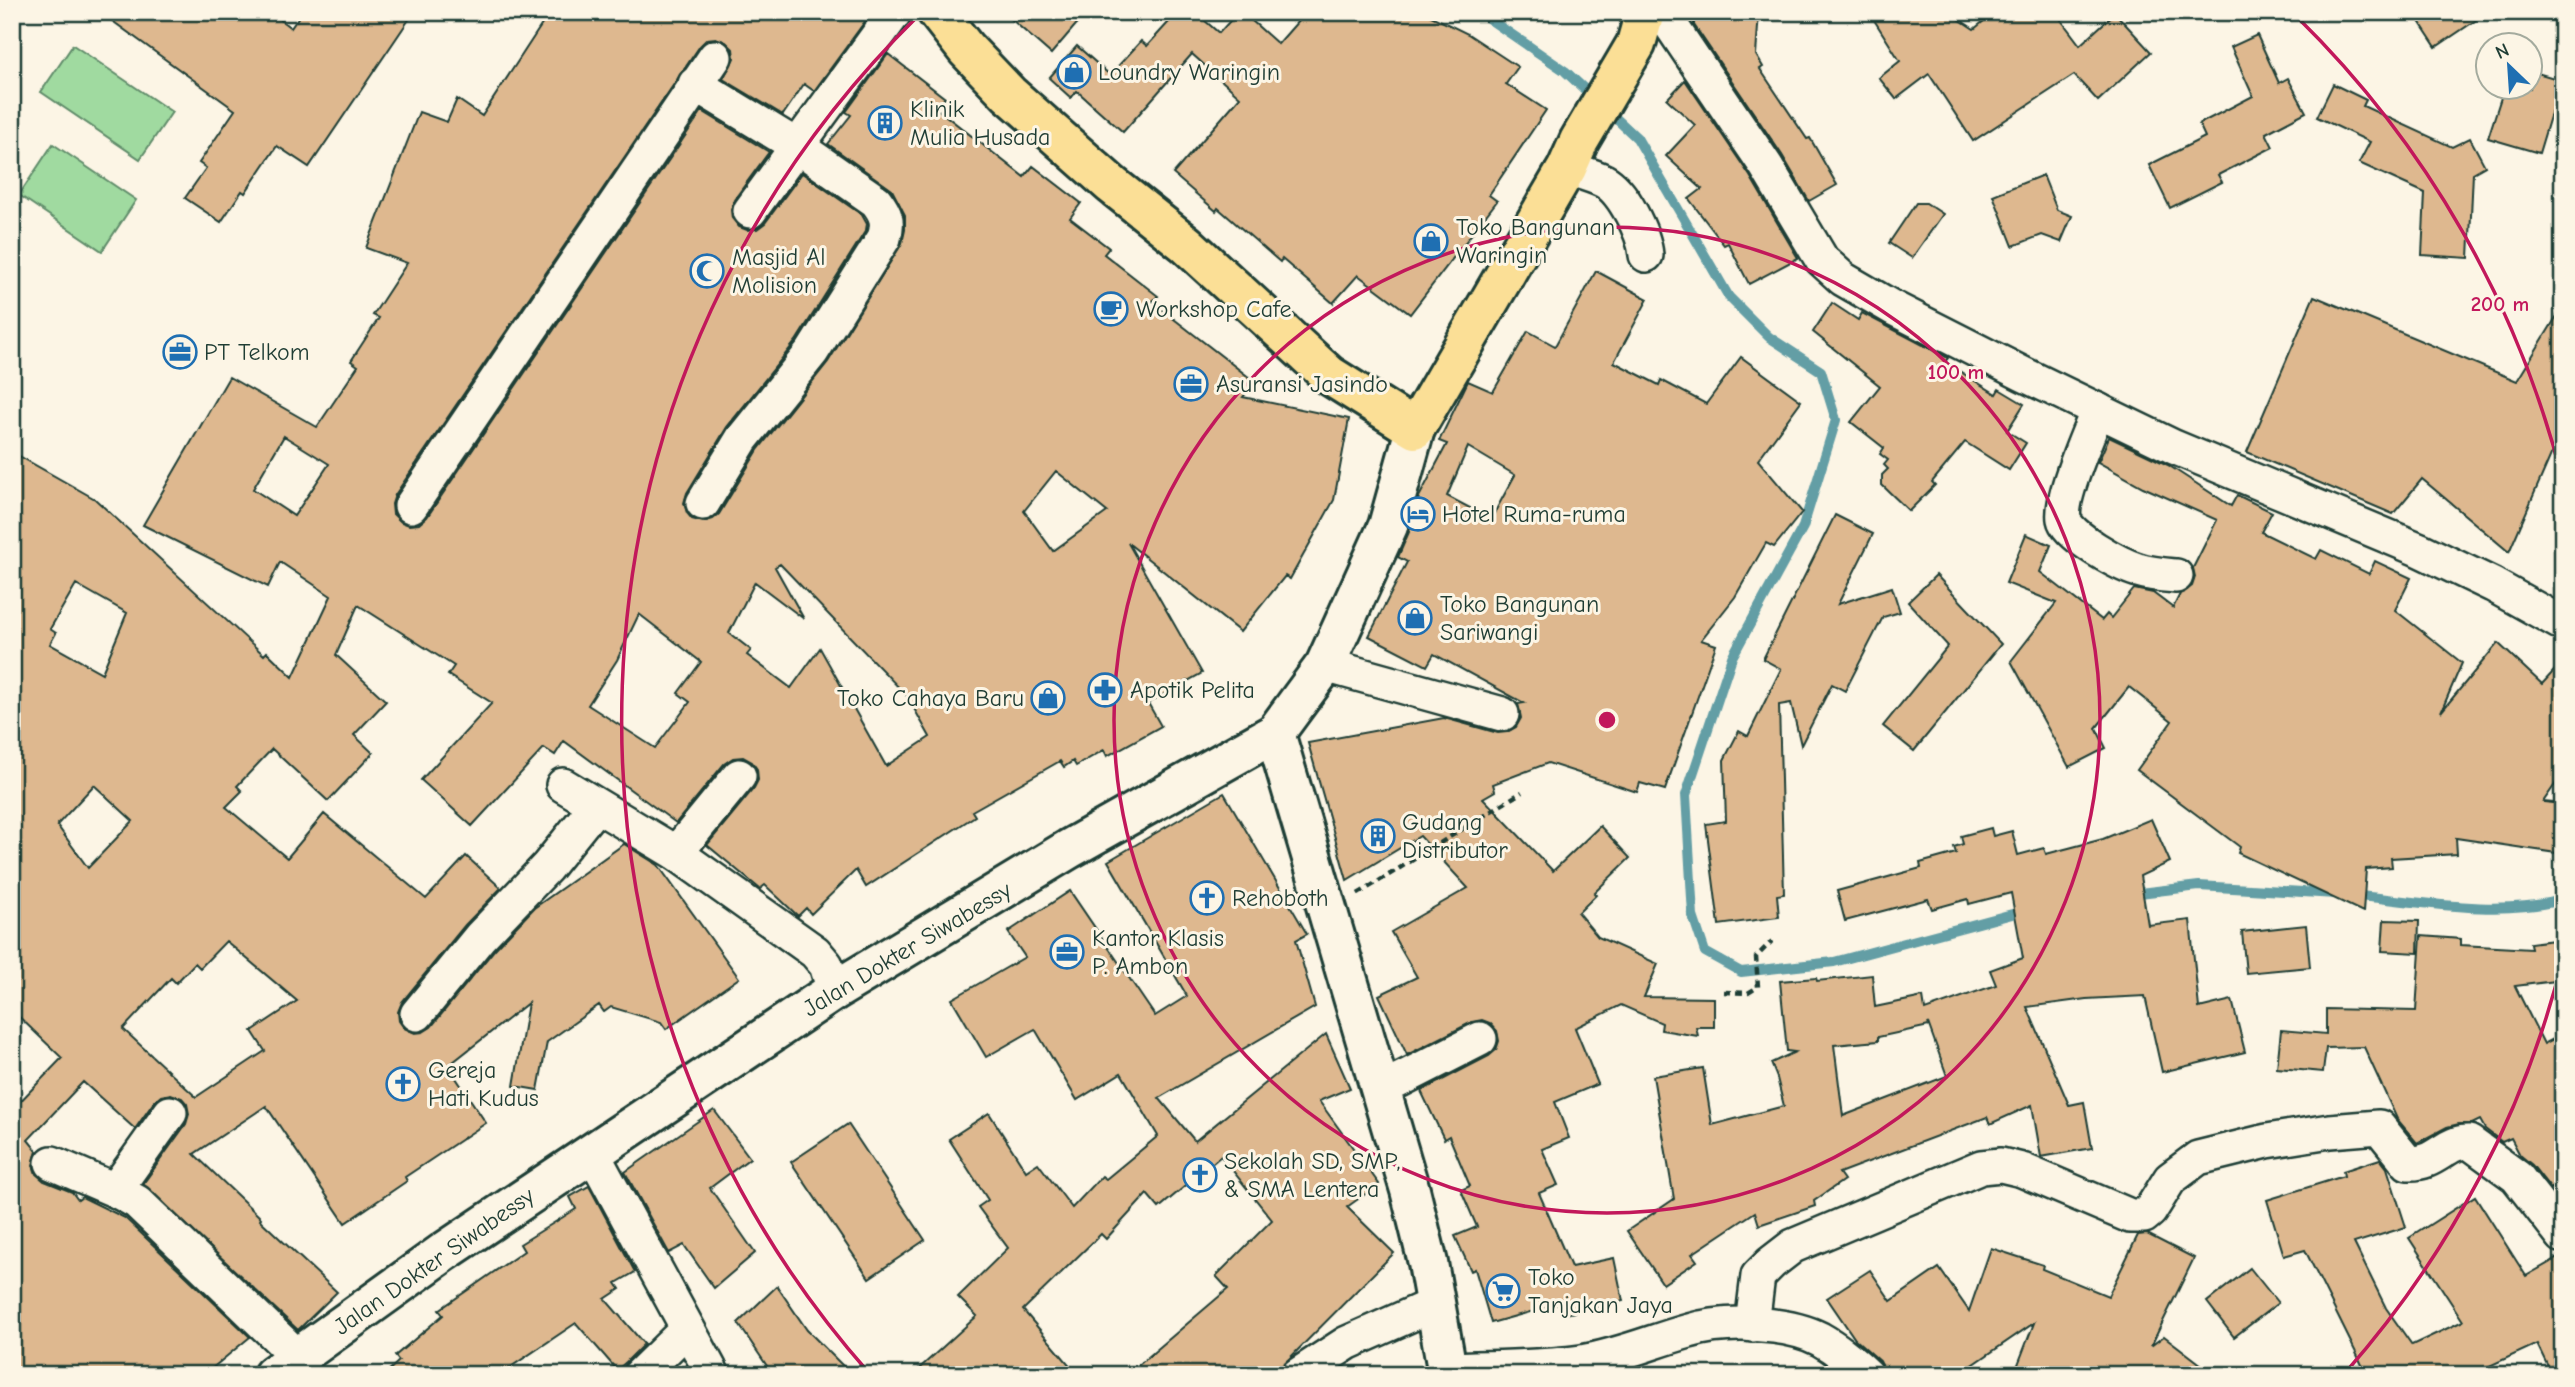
<svg xmlns="http://www.w3.org/2000/svg" width="2575" height="1387" viewBox="0 0 2575 1387" font-family="'Comic Neue',sans-serif">
<rect width="100%" height="100%" fill="#fcf5e5"/>
<filter id="ink" filterUnits="userSpaceOnUse"><feTurbulence type="fractalNoise" baseFrequency=".0143" numOctaves="2"/><feDisplacementMap in="SourceGraphic" scale="14" xChannelSelector="R" yChannelSelector="G"/><feConvolveMatrix kernelMatrix="1 2 1 2 8 2 1 2 1" color-interpolation-filters="sRGB"/></filter>
<g filter="url(#ink)">
<g fill="#a0daa0" stroke="#608c6a" stroke-width="2">
<polygon points="73,45 172,112 140,159 41,92"/>
<polygon points="53,144 136,200 102,251 19,195"/>
</g>
<g fill="none" stroke-linecap="round" stroke-linejoin="round">
<g stroke="#639ea5" stroke-width="10">
<polyline points="1479,12 1565,71 1596,100"/>
<polyline points="1607,110 1637,138 1729,297 1769,337 1821,371 1836,420 1803,527 1732,657 1686,795 1693,916 1705,952 1741,972 1834,962 2027,910"/>
<polyline points="2131,894 2199,886 2336,894"/>
<path d="M2351,895C2413,901 2504,918 2563,899"/>
</g>
</g>
<g fill="#deb88f" stroke="#1f3d34" stroke-width="2" fill-rule="evenodd">
<polygon points="100,12 270,12 291,28 302,12 414,12 309,167 277,146 245,193 242,191 221,222 185,198 206,168 199,163 235,110"/>
<path d="M550,12H854L866,20L814,91L804,84L783,115L723,79L734,58L733,49L726,42L716,38L707,39L700,46L395,495L392,504L393,514L401,522L409,525L419,524L427,517L702,111L769,152L734,200L731,210L732,218L739,227L747,230L757,229L765,223L802,173L862,215L867,224L866,230L796,341L727,427L687,493L684,503L687,513L692,519L703,522L713,519L719,514L758,450L828,362L902,243L905,230V215L892,190L828,144L851,115L846,112L888,54L945,98L936,108L1024,177L1033,166L1081,203L1070,218L1109,248L1104,254L1158,296L1152,302L1255,382L1243,397L1349,419L1334,500L1290,579L1285,576L1240,632L1128,543L1202,673L1148,703L1161,726L1107,756L1104,750L1076,766L1073,761L1064,767L1060,761L972,811L975,816L866,887L856,870L811,914L806,908L798,916L765,885L760,889L707,845L754,788L758,780L757,769L752,762L743,757L733,758L724,764L676,823L564,741L555,755L544,748L472,826L421,780L492,703L448,675L454,666L358,605L336,655L386,701L354,735L373,753L328,801L272,749L237,786L242,791L226,807L287,858L324,814L426,899L466,856L501,888L465,925L402,1002L398,1012L399,1021L404,1028L415,1033L423,1032L431,1027L494,950L534,908L624,844L658,865L739,978L666,1029L661,1022L611,1007L604,1012L599,1005L547,1042L538,1090L514,1086L528,1003L448,1066L486,1123L405,1177L407,1181L345,1223L266,1106L194,1154L261,1218L260,1220L337,1292L298,1330L143,1184L186,1124L189,1114L187,1104L182,1098L171,1094L161,1096L154,1102L135,1129L83,1082L28,1140L37,1151L33,1165L36,1174L44,1181L72,1192L78,1200L82,1197L125,1218L250,1337L204,1375H12V1110L62,1058L12,1010V452L95,499L264,655L267,652L293,677L331,596L280,562L268,587L143,525L229,377L317,427L358,366L351,361L379,318L373,315L407,263L366,248L419,112L447,122L457,99L482,116ZM284,436L329,464L294,516L253,489ZM1056,471L1107,512L1053,551L1024,511ZM780,564L907,696L930,737L886,766L820,648L791,688L747,655L751,650L729,633L755,582L804,619L775,567ZM76,584L127,613L102,673L50,644L56,633L50,629ZM639,614L701,662L678,693L690,702L655,748L588,705L617,660ZM94,785L133,821L88,868L57,825ZM226,941L297,1001L252,1031L265,1051L196,1097L123,1029L171,978L176,983L195,963L200,968Z"/>
<polygon points="1003,12 1087,12 1051,54"/>
<polygon points="1178,12 1195,12 1219,33 1238,12 1242,12 1278,44 1306,12 1423,12 1468,34 1518,67 1506,84 1546,110 1489,195 1497,201 1410,314 1358,275 1333,303 1282,259 1280,262 1218,208 1216,211 1173,174 1240,97 1192,54 1123,132 1077,91 1071,98 1049,78 1077,46 1110,75 1141,41 1147,46"/>
<polygon points="1694,12 1759,12 1756,55 1763,67 1760,69 1807,139 1810,138 1837,185 1809,201 1782,155 1694,25"/>
<polygon points="1869,12 1948,12 1974,29 1995,12 2055,12 2080,45 2115,13 2151,52 2098,101 2074,75 1973,141 1929,74 1896,99 1879,78 1900,61"/>
<polygon points="2413,12 2488,12 2436,47"/>
<polygon points="2257,35 2279,83 2288,78 2306,112 2266,133 2273,147 2218,175 2222,182 2170,208 2149,165 2205,137 2199,124 2253,96 2231,47"/>
<polygon points="2530,71 2561,80 2539,153 2488,138 2504,88 2530,88"/>
<polygon points="1685,80 1750,176 1798,258 1749,284 1728,243 1724,245 1689,199 1702,189 1666,156 1695,125 1667,99"/>
<polygon points="2333,84 2366,100 2363,106 2452,147 2470,138 2485,166 2473,173 2469,258 2422,255 2425,193 2359,163 2370,142 2317,117"/>
<polygon points="2043,175 2057,210 2072,216 2061,242 2042,235 2013,246 1993,195"/>
<polygon points="1916,203 1926,203 1943,214 1912,258 1889,243"/>
<path d="M1596,271L1648,299L1614,362L1659,385L1661,380L1706,404L1741,357L1801,401L1758,460L1802,512L1774,547L1766,543L1735,597L1701,640L1716,645L1665,790L1640,783L1637,792L1548,763L1493,784L1495,791L1483,798L1553,871L1600,826L1630,858L1594,893L1596,895L1578,913L1598,937L1658,964L1644,997L1714,998V1027H1696L1698,1036L1661,1030L1662,1023L1621,1005L1575,1028L1598,1084L1555,1102L1569,1138L1542,1149L1558,1185L1539,1193L1571,1267L1614,1258L1623,1301L1565,1314L1562,1303L1491,1323L1475,1269L1471,1271L1455,1236L1477,1227L1461,1190L1470,1186L1449,1136L1444,1139L1421,1091L1489,1056L1496,1050L1499,1041L1497,1031L1490,1023L1482,1020L1472,1022L1407,1055L1379,995L1417,977L1391,932L1468,888L1420,836L1347,880L1308,743L1444,718L1498,733L1507,732L1516,727L1521,718L1518,704L1524,703L1434,654L1427,666L1369,636L1407,562L1398,557L1409,532L1419,497L1447,444L1439,441L1468,381L1493,392L1528,331L1555,346ZM1468,447L1515,475L1491,519L1447,496Z"/>
<polygon points="2314,296 2517,381 2563,306 2563,427 2509,552 2422,479 2393,514 2247,452"/>
<polygon points="1832,303 1858,320 1862,313 1948,358 1945,362 1996,394 1999,389 2024,404 2007,431 2026,443 2009,470 1965,442 1932,482 1935,485 1909,511 1882,485 1882,475 1888,469 1884,465 1888,460 1880,454 1884,448 1851,422 1880,386 1813,332"/>
<polygon points="2109,437 2168,465 2231,506 2237,495 2272,512 2261,532 2316,559 2321,550 2369,574 2375,561 2411,578 2395,610 2462,663 2441,712 2498,643 2542,684 2563,661 2563,773 2543,802 2563,804 2563,854 2456,838 2457,854 2391,858 2392,867 2366,869 2363,912 2238,853 2240,847 2137,770 2172,721 2129,687 2096,728 2106,748 2069,767 2011,661 2056,603 2006,583 2026,534 2051,545 2040,572 2102,620 2107,614 2111,618 2134,589 2153,593 2173,608 2180,594 2192,586 2195,577 2193,568 2217,520 2143,487 2098,462"/>
<polygon points="1835,515 1873,534 1838,604 1892,587 1900,612 1883,617 1845,691 1832,684 1801,745 1791,703 1779,705 1784,894 1777,895 1779,917 1719,925 1706,824 1726,821 1724,760 1739,731 1748,736 1781,669 1763,659"/>
<polygon points="1936,575 2001,644 1914,751 1883,726 1948,646 1908,602"/>
<polygon points="1224,793 1307,934 1296,940 1315,1007 1159,1098 1195,1141 1326,1034 1350,1088 1319,1101 1379,1184 1347,1207 1394,1253 1273,1375 1127,1375 1228,1289 1216,1276 1272,1220 1221,1156 1159,1208 1147,1194 1106,1239 1101,1234 1023,1310 1078,1375 912,1375 977,1316 958,1297 1008,1248 978,1207 988,1200 949,1139 989,1113 1026,1171 1038,1163 1072,1208 1102,1176 1106,1179 1158,1136 1121,1073 1077,1100 1035,1029 986,1057 952,999 1025,957 1008,932 1070,891 1155,1016 1187,996 1108,861"/>
<path d="M2151,819L2170,862L2140,876L2148,925L2190,920L2199,1008L2232,1000L2245,1052L2162,1072L2145,996L2086,999L2027,1007L2069,1105L2084,1102L2092,1148L2041,1157L2032,1105L1990,1124L1987,1117L1839,1173L1844,1180L1814,1201L1815,1206L1759,1225L1755,1212L1692,1254L1697,1261L1663,1284L1627,1231L1674,1199L1653,1076L1703,1068L1712,1125L1784,1106L1777,1078L1771,1063L1795,1052L1787,1051L1780,981L1816,978L1817,981L1872,975L1875,1007L1923,997L1925,1010L1996,985L1990,970L2023,958L2011,893L1969,904L1968,899L1932,909L1928,899L1845,921L1837,891L1921,868L1920,863L1956,853L1954,847L1963,844L1961,836L1991,828L1993,836L2012,831L2018,855L2044,848L2046,854L2103,839ZM1928,1023L1947,1076L1843,1116L1834,1045L1878,1041V1037L1929,1026Z"/>
<polygon points="2384,920 2419,921 2418,953 2382,951"/>
<polygon points="2306,925 2310,967 2246,973 2242,932"/>
<polygon points="2421,936 2461,939 2461,945 2531,949 2530,943 2563,939 2563,980 2515,986 2544,1044 2563,1034 2563,1183 2551,1189 2532,1165 2520,1155 2511,1138 2502,1142 2485,1129 2480,1120 2472,1124 2459,1124 2447,1127 2417,1143 2397,1119 2364,1047 2326,1048 2323,1072 2277,1068 2281,1030 2326,1034 2326,1009 2416,1011"/>
<polygon points="714,1110 750,1158 710,1188 755,1253 714,1288 684,1245 669,1253 625,1172"/>
<polygon points="848,1124 925,1240 869,1278 791,1162"/>
<polygon points="2380,1159 2387,1168 2406,1227 2354,1243 2386,1308 2412,1345 2463,1321 2409,1238 2475,1196 2526,1276 2563,1255 2563,1375 2552,1375 2537,1344 2470,1375 2367,1375 2305,1250 2284,1256 2267,1200 2344,1176 2343,1171"/>
<polygon points="589,1186 635,1272 616,1283 620,1289 605,1299 644,1344 626,1362 617,1370 576,1323 499,1375 384,1375 399,1361 395,1356 443,1315 439,1310 524,1251 520,1244 576,1209 570,1197"/>
<polygon points="2147,1234 2194,1258 2151,1346 2164,1336 2215,1375 2014,1375 2034,1323 1958,1375 1886,1375 1880,1361 1855,1339 1827,1298 1870,1270 1891,1301 1939,1268 1969,1311 1991,1248 2043,1265 2042,1269 2108,1296 2138,1235"/>
<polygon points="2250,1268 2278,1303 2234,1337 2207,1302"/>
<polygon points="777,1286 807,1330 852,1375 773,1375 738,1323"/>
</g>
<g fill="none" stroke-linecap="round" stroke-linejoin="round">
<defs>
<g id="minor">
<polyline points="1662,12 1766,166 1822,260 1843,279 1893,308 2023,374 2174,447 2418,549 2493,585 2563,624"/>
<path d="M695,84L797,146L876,201C886,214 889,222 884,238L812,352L742,439L703,503"/>
<path d="M1567,168C1579,172 1592,175 1604,181C1623,191 1644,233 1646,255"/>
<polyline points="750,211 895,12"/>
<path d="M2098,410C2089,432 2060,498 2064,519C2067,536 2121,565 2138,570C2150,574 2164,575 2176,576"/>
<polyline points="411,506 715,57"/>
<polyline points="1325,665 1502,714"/>
<polyline points="563,785 676,853 815,952 826,965 834,991"/>
<polyline points="676,853 739,776"/>
<polyline points="417,1014 480,937 547,867 596,806"/>
<polyline points="1380,1090 1480,1039"/>
<polyline points="592,1152 713,1375"/>
<polyline points="52,1163 117,1191 137,1202 298,1357"/>
<polyline points="117,1191 123,1179 170,1113"/>
<path d="M1752,1325L1758,1276L1771,1263L1793,1246L1981,1167L2001,1165L2022,1170L2130,1216H2144L2150,1211L2170,1179L2198,1158L2267,1141L2330,1131L2379,1127L2408,1163C2436,1165 2445,1141 2469,1142L2517,1177L2563,1236"/>
<path d="M1447,1369C1491,1367 1538,1368 1581,1362C1619,1356 1653,1341 1689,1331C1725,1320 1787,1322 1820,1339C1838,1349 1852,1361 1867,1375"/>
<polyline points="640,1375 687,1329"/>
<polyline points="1298,1375 1347,1343 1435,1304"/>
</g>
<polyline id="tertiary" points="1275,733 1410,1190 1428,1263 1448,1375"/>
<polyline id="secondary" points="273,1375 444,1252 834,991 1069,849 1275,733 1325,665 1388,526 1415,429"/>
<polyline id="primary" points="937,12 966,49 1009,94 1112,185 1186,244 1329,375 1415,429 1567,168 1579,141 1636,44 1645,12"/>
</defs>
<use href="#minor" stroke="#1f3d34" stroke-width="38"/>
<use href="#tertiary" stroke="#1f3d34" stroke-width="44"/>
<use href="#secondary" stroke="#1f3d34" stroke-width="44"/>
<use href="#primary" stroke="#1f3d34" stroke-width="44"/>
<g stroke="#1f3d34" stroke-width="4.5" stroke-dasharray="7 5" stroke-linecap="butt">
<polyline points="1358,894 1522,792"/>
<polyline points="1724,992 1748,993 1758,987 1756,957 1772,941"/>
</g>
<use href="#minor" stroke="#fcf5e5" stroke-width="33"/>
<use href="#tertiary" stroke="#fcf5e5" stroke-width="38"/>
<use href="#secondary" stroke="#fcf5e5" stroke-width="38"/>
<use href="#primary" stroke="#fbdf96" stroke-width="38"/>
</g>
</g>
<g fill="none" stroke="#c2185b" stroke-width="3.5">
<circle cx="1607" cy="720" r="493"/>
<path d="M2563 958A985 985 0 0 1 2345 1373M869 1373A985 985 0 0 1 917 17M2297 17A985 985 0 0 1 2563 482"/>
</g>
<defs>
<symbol id="shop-ring" viewBox="-11 -11 22 22"><circle r="9.5" fill="#fcf5e5" stroke="#1f6fb2" stroke-width="1.5"/><path d="M-5-2.5h2.3a2.7 3.5 0 0 1 5.4 0H5L5.5 6h-11ZM-1.5-2.5h3a1.5 2.3 0 0 0-3 0Z" fill="#1f6fb2"/></symbol>
<symbol id="building-ring" viewBox="-11 -11 22 22"><circle r="9.5" fill="#fcf5e5" stroke="#1f6fb2" stroke-width="1.5"/><path d="M-4-6H4V6H1V3H-1V6H-4ZM-2.5-4.3h1.7v1.8h-1.7ZM.8-4.3h1.7v1.8H.8ZM-2.5-1h1.7V.8h-1.7ZM.8-1h1.7V.8H.8Z" fill="#1f6fb2"/></symbol>
<symbol id="mosque-ring" viewBox="-11 -11 22 22"><circle r="9.5" fill="#fcf5e5" stroke="#1f6fb2" stroke-width="1.5"/><path d="M3.5-4.9A6 6 0 1 0 3.5 4.9A5 5 0 1 1 3.5-4.9Z" fill="#1f6fb2"/></symbol>
<symbol id="cafe-ring" viewBox="-11 -11 22 22"><circle r="9.5" fill="#fcf5e5" stroke="#1f6fb2" stroke-width="1.5"/><path d="M-5.5-4.5H6V0H3Q3 3.5 0 3.5H-2.5Q-5.5 3.5-5.5 0ZM3-3.2v2h1.7v-2ZM-6 4.5H4V6H-6Z" fill="#1f6fb2"/></symbol>
<symbol id="office-ring" viewBox="-11 -11 22 22"><circle r="9.5" fill="#fcf5e5" stroke="#1f6fb2" stroke-width="1.5"/><path d="M-6-3h4V-5.5h4V-3h4V5H-6ZM-1-4.5V-3h2v-1.5ZM-6 0V1H6V0Z" fill="#1f6fb2"/></symbol>
<symbol id="hotel-ring" viewBox="-11 -11 22 22"><circle r="9.5" fill="#fcf5e5" stroke="#1f6fb2" stroke-width="1.5"/><path d="M-6-4.5h1.5V1H6V5H4.5V3h-9V5H-6ZM-4 0a1.8 1.8 0 1 1 3.6 0ZM.5 0V-2.5h3Q6-2.5 6 0Z" fill="#1f6fb2"/></symbol>
<symbol id="pharmacy-ring" viewBox="-11 -11 22 22"><circle r="9.5" fill="#fcf5e5" stroke="#1f6fb2" stroke-width="1.5"/><path d="M-2-6h4v4h4v4h-4v4h-4v-4h-4v-4h4Z" fill="#1f6fb2"/></symbol>
<symbol id="church-ring" viewBox="-11 -11 22 22"><circle r="9.5" fill="#fcf5e5" stroke="#1f6fb2" stroke-width="1.5"/><path d="M-1.2-6h2.4v3.5h3.3v2.4h-3.3V6h-2.4V-.1h-3.3v-2.4h3.3Z" fill="#1f6fb2"/></symbol>
<symbol id="supermarket-ring" viewBox="-11 -11 22 22"><circle r="9.5" fill="#fcf5e5" stroke="#1f6fb2" stroke-width="1.5"/><path d="M-6-5.5h2.5l.6 2H6L4.5 2H-2.5L-4.4-4H-6ZM-1.5 3.2a1.3 1.3 0 1 0 .1 0ZM3 3.2a1.3 1.3 0 1 0 .1 0Z" fill="#1f6fb2"/></symbol>
</defs>
<g fill-rule="evenodd">
<use href="#shop-ring" x="1055" y="53" width="38" height="38"/>
<use href="#building-ring" x="866" y="104" width="38" height="38"/>
<use href="#shop-ring" x="1412" y="222" width="38" height="38"/>
<use href="#mosque-ring" x="688" y="252" width="38" height="38"/>
<use href="#cafe-ring" x="1092" y="290" width="38" height="38"/>
<use href="#office-ring" x="161" y="333" width="38" height="38"/>
<use href="#office-ring" x="1172" y="365" width="38" height="38"/>
<use href="#hotel-ring" x="1399" y="495" width="38" height="38"/>
<use href="#shop-ring" x="1396" y="599" width="38" height="38"/>
<use href="#pharmacy-ring" x="1086" y="671" width="38" height="38"/>
<use href="#shop-ring" x="1029" y="679" width="38" height="38"/>
<use href="#building-ring" x="1359" y="817" width="38" height="38"/>
<use href="#church-ring" x="1188" y="879" width="38" height="38"/>
<use href="#office-ring" x="1048" y="933" width="38" height="38"/>
<use href="#church-ring" x="384" y="1065" width="38" height="38"/>
<use href="#church-ring" x="1181" y="1156" width="38" height="38"/>
<use href="#supermarket-ring" x="1484" y="1272" width="38" height="38"/>
</g>
<g text-anchor="middle" stroke-width="6" stroke-linejoin="round" paint-order="stroke">
<g font-size="24" fill="#1f3d34" stroke="#fcf5e5" text-anchor="start">
<text x="1098" y="80">Loundry Waringin</text>
<text x="910" y="117">Klinik<tspan x="910" dy="28">Mulia Husada</tspan></text>
<text x="1456" y="235">Toko Bangunan<tspan x="1456" dy="28">Waringin</tspan></text>
<text x="732" y="265">Masjid Al<tspan x="732" dy="28">Molision</tspan></text>
<text x="1136" y="317">Workshop Cafe</text>
<text x="204" y="360">PT Telkom</text>
<text x="1216" y="392">Asuransi Jasindo</text>
<text x="1442" y="522">Hotel Ruma-ruma</text>
<text x="1440" y="612">Toko Bangunan<tspan x="1440" dy="28">Sariwangi</tspan></text>
<text x="1130" y="698">Apotik Pelita</text>
<text x="1024" y="706" text-anchor="end">Toko Cahaya Baru</text>
<text x="1402" y="830">Gudang<tspan x="1402" dy="28">Distributor</tspan></text>
<text x="1232" y="906">Rehoboth</text>
<text x="1092" y="946">Kantor Klasis<tspan x="1092" dy="28">P. Ambon</tspan></text>
<text x="428" y="1078">Gereja<tspan x="428" dy="28">Hati Kudus</tspan></text>
<text x="1224" y="1169">Sekolah SD, SMP,<tspan x="1224" dy="28">&amp; SMA Lentera</tspan></text>
<text x="1528" y="1285">Toko<tspan x="1528" dy="28">Tanjakan Jaya</tspan></text>
</g>
<g font-size="24" fill="#1f3d34" stroke="#fcf5e5">
<text transform="translate(907 949) rotate(-31)" y="8">Jalan Dokter Siwabessy</text>
<text transform="translate(434 1261) rotate(-35)" y="8">Jalan Dokter Siwabessy</text>
</g>
</g>
<circle cx="1607" cy="720" r="10" fill="#c2185b" stroke="#fcf5e5" stroke-width="3.5"/>
<g font-size="21" text-anchor="middle" font-weight="bold" fill="#c2185b" stroke="#fcf5e5" stroke-width="6" stroke-linejoin="round" paint-order="stroke">
<text x="2500" y="311">200 m</text>
<text x="1956" y="379">100 m</text>
</g>
<rect width="2575" height="1387" fill="none" stroke="#fcf5e5" stroke-width="42"/>
<rect x="21" y="21" width="2533" height="1345" fill="none" stroke="#1f3d34" stroke-width="2.5" filter="url(#ink)"/>
<g transform="translate(2509 66) rotate(335)"><circle r="33" fill="#fcf5e5" stroke="#a4ab9e" stroke-width="2"/>
<path d="M0-5L12 26L0 18L-12 26Z" fill="#1f6fb2"/>
<text y="-10" font-size="19" font-weight="bold" text-anchor="middle" fill="#1f3d34">N</text>
</g>
</svg>
